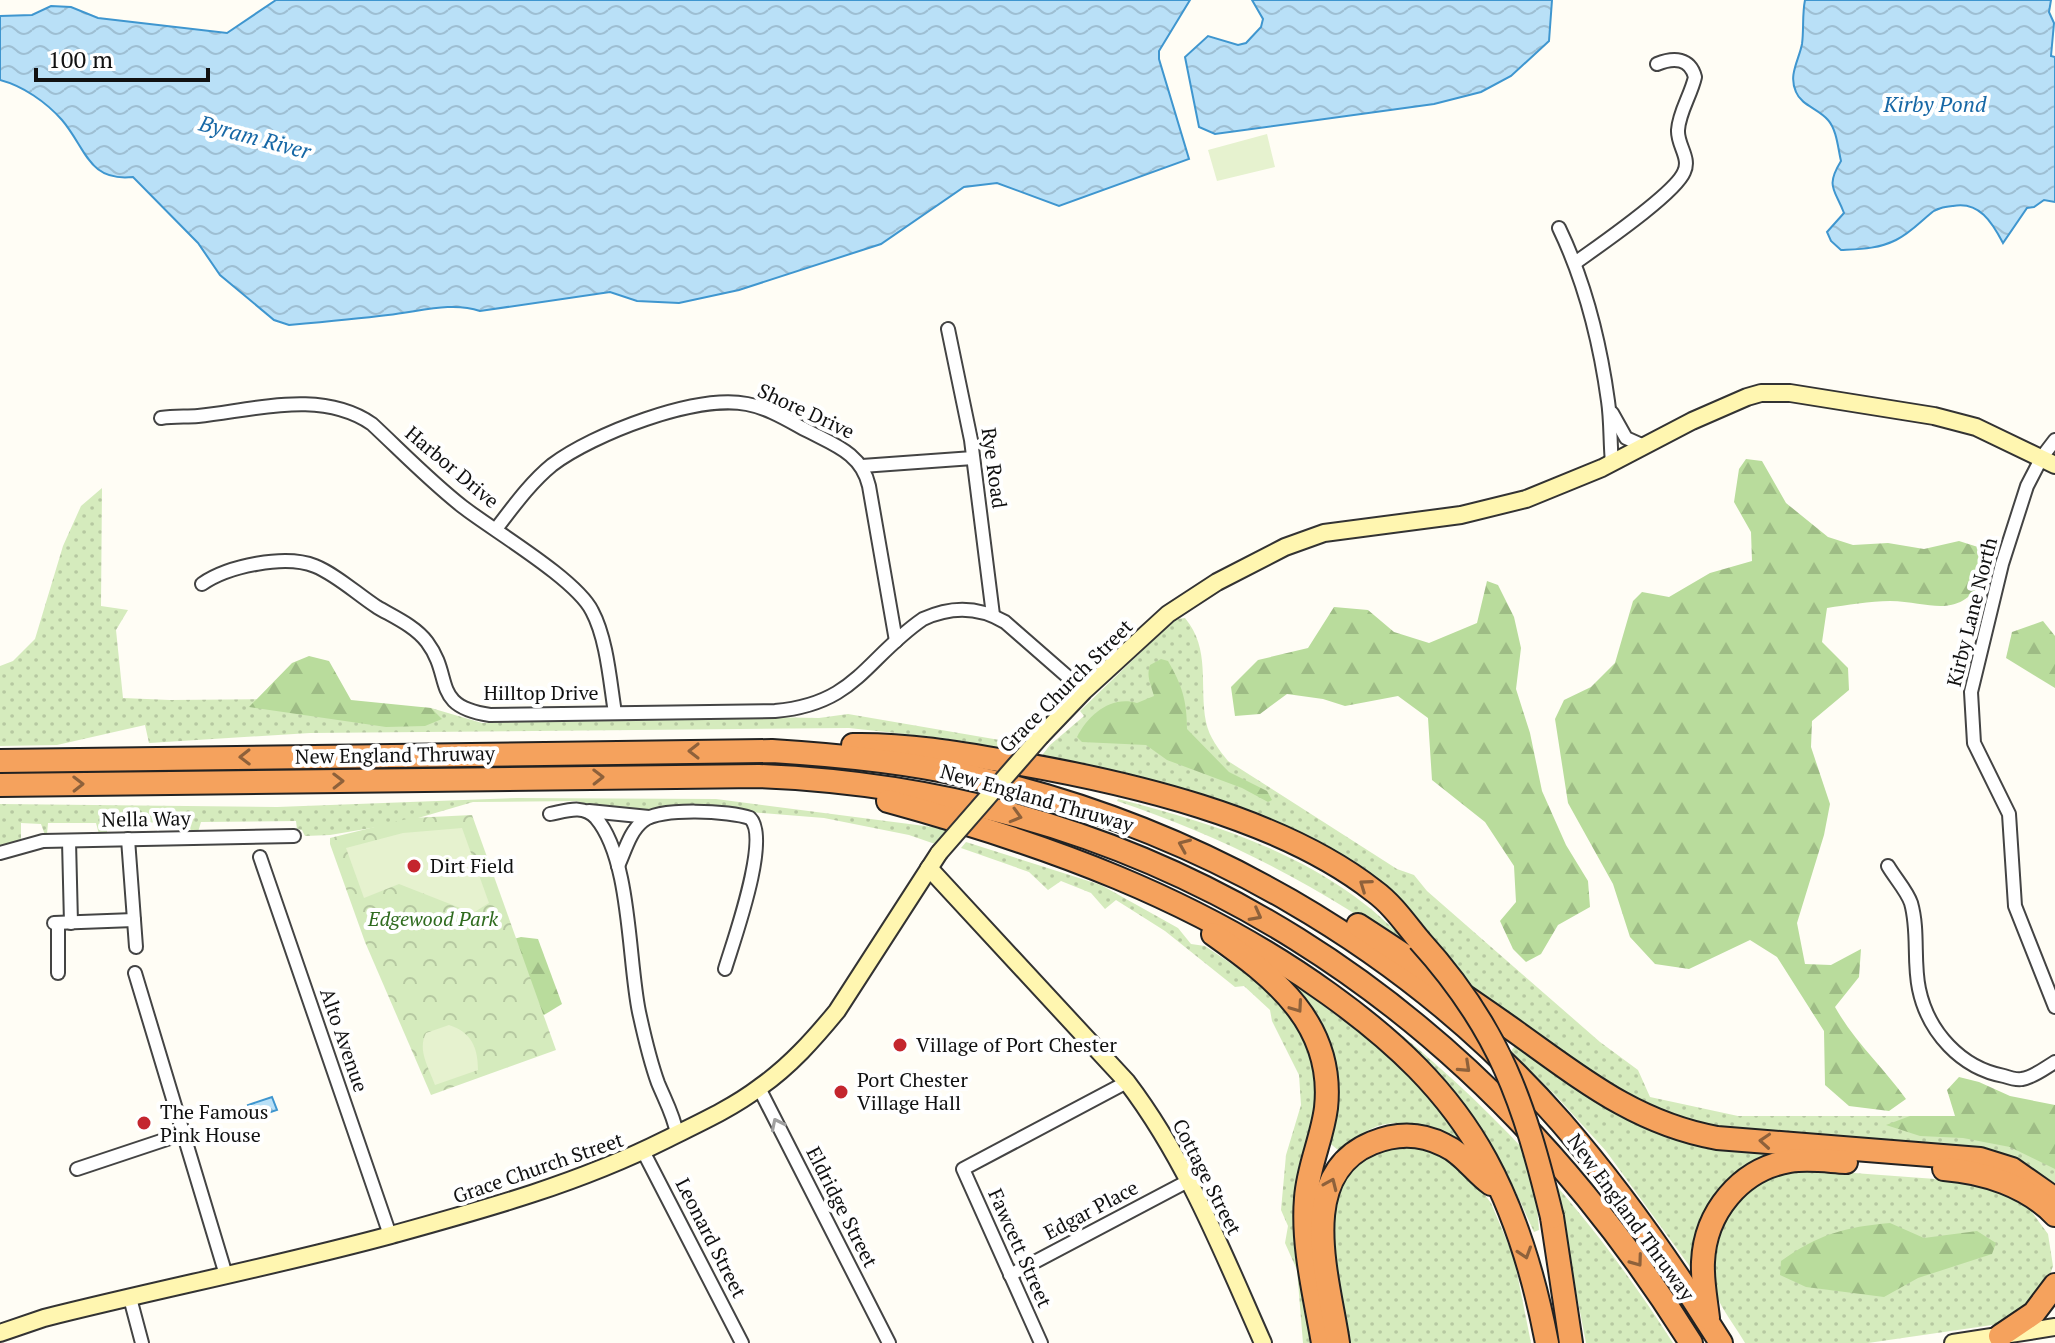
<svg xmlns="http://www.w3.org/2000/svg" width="2055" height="1343" viewBox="0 0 2055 1343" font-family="'PT Serif',serif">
<defs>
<pattern id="grass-dots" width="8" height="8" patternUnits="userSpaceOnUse" patternTransform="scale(2)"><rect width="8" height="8" fill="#d5ebbd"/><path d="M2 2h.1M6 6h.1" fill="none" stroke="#b6c8a1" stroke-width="1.8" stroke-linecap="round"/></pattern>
<pattern id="forest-firs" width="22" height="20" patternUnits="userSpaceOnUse" patternTransform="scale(2)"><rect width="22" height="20" fill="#b9dc9c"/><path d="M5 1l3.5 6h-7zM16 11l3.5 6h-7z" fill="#9ebc85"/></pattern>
<pattern id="park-crowns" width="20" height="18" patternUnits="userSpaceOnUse" patternTransform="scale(2)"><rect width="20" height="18" fill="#d5ebbd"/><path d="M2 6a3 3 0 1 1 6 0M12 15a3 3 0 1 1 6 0" fill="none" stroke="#b6c8a1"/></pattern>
<pattern id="water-waves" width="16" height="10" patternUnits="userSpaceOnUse" patternTransform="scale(2)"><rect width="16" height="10" fill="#b9e0f7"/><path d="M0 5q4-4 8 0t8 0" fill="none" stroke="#9ebfd3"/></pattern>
</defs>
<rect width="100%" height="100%" fill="#fffdf5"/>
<g fill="url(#grass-dots)">
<polygon points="102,488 101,606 128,610 116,630 123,698 170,700 273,699 431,708 482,723 689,716 819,718 848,714 1017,743 1014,754 951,739 849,728 310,733 149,743 145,725 57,745 0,746 0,666 13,661 35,639 63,546 81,506"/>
<path d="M1185,618C1211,649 1199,686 1206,722C1209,737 1219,750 1228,761L1397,869L1414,875L1427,891L1600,1042L1638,1070L1650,1097L1738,1116H1956L2055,1157V1183L2023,1164L1723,1130L1665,1115L1630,1098L1480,996L1416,916L1359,868L1040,758L1050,745L1084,716L1080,711L1170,624L1177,619Z"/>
<polygon points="517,798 716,799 948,829 935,844 909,835 824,818 750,812 621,811 598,809 577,801 473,802 401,823 330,835 305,836 302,830 297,829 296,821 201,822 198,832 191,832 189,822 107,823 107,833 99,834 96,823 48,823 47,834 45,835 41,824 21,823 21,840 0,846 0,804 277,807"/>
<path d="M1118,799C1232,828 1348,866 1423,962C1333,892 1225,837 1117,801Z"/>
<polygon points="966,842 1101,885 1178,928 1191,944 1205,946 1269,989 1288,1010 1306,1044 1316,1079 1315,1129 1298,1235 1312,1343 1303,1343 1297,1270 1285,1243 1288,1226 1281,1210 1286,1155 1301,1105 1299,1075 1272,1021 1270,1010 1244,986 1235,987 1165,931 1116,900 1105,909 1091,893 1061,881 1048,890 1029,872 961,848"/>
<path d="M1289,980L1377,1046L1428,1096L1461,1137L1459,1140C1432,1130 1399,1115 1371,1129C1359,1134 1349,1143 1338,1150L1327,1141L1332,1096L1286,983Z"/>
<path d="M1346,991C1480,1092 1583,1202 1673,1343H1586L1559,1203L1537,1206L1539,1230L1534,1232C1517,1195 1501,1156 1477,1123C1441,1073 1391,1034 1345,993Z"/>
<polygon points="1518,1042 1623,1116 1807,1154 1737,1174 1696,1275 1606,1151 1557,1097 1511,1051"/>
<path d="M1414,1144L1440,1148L1464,1167L1491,1203L1514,1258L1531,1343H1347C1339,1282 1306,1176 1384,1147C1393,1144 1405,1145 1414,1144Z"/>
<path d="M1799,1169L1963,1181L2006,1194L2031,1211L2048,1234L2053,1266L2045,1289L2036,1303L1999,1324L1868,1343H1745C1737,1329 1726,1315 1719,1301C1700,1257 1722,1201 1763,1178C1773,1173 1788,1172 1799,1169Z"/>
</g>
<g fill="url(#forest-firs)">
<path d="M1746,459L1762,461L1786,503L1828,537L1853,545L1888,543L1924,549L1959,541L1981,548L1985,578C1956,621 1933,602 1890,601C1870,601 1847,605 1827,608L1822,642L1848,668L1849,690L1812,721L1811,747L1830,804L1824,835L1797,923L1805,964L1831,965L1861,949L1859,977L1835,1007C1854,1041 1883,1067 1906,1099L1889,1111L1849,1106L1825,1085L1824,1031L1777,957L1750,940L1689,969L1655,964L1630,937L1613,884L1568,803L1555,719L1564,700L1591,687L1615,663L1633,601L1642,592L1669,597L1710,573L1752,561L1751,532L1734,502L1739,469Z"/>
<polygon points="1487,581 1498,585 1514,617 1521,648 1516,689 1530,733 1542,791 1566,845 1588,881 1590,907 1558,925 1541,954 1526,962 1513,949 1500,921 1516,902 1514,866 1485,822 1432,780 1428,718 1398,696 1345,706 1323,699 1287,694 1260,714 1235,716 1231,687 1258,660 1308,648 1334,607 1368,610 1394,632 1429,643 1477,623"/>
<polygon points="2043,621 2055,636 2055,688 2006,658 2012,632"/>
<polygon points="309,656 329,661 351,700 431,708 442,719 425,726 386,727 249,707 292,663"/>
<path d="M1161,659L1168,661C1182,685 1187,701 1187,729L1229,772L1267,791L1272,800L1268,802L1242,788L1167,760L1146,745L1082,742L1077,737C1088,715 1111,695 1137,703L1154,696C1151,684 1146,677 1150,665Z"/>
<polygon points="521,937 538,939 562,1004 544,1015 532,1010 506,941"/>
<polygon points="1959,1077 1979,1082 2010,1096 2055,1105 2055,1169 2010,1147 1963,1138 1920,1136 1886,1125 1910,1116 1955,1116 1947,1090"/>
<path d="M1890,1223L1924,1238L1977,1231L1996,1243L1992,1254L1918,1278L1884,1297L1806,1287L1780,1275L1781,1261C1819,1234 1845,1227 1890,1223Z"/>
</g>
<polygon fill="url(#park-crowns)" points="472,815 556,1050 431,1095 365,942 330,844 330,838 411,818"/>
<g fill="#e6f2cf">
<polygon points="1267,134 1275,167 1217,181 1208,150"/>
<polygon points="462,828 489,903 473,913 399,884 364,898 346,848 403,833"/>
<path d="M449,1025C471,1032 478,1047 478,1070L435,1085C429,1068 417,1050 426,1033Z"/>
</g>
<g fill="url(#water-waves)" stroke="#3f96cf" stroke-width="2">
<path d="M276,0H1190L1159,51V59L1189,159L1059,206L997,183L964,187L881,244L739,290L679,303L637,301L610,292L480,311C451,301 419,312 388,315C355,319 322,322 289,325L274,320L220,275L198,243L133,177C88,182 86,148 62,120C46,102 23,86 0,80V16L32,15L51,6L71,7L98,18L227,33Z"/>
<polygon points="1252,0 1552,0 1549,41 1511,76 1481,92 1434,104 1215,134 1199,127 1185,57 1208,36 1238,45 1246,43 1261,27 1263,19"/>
<path d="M1805,0H2051L2049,12L2054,23L2051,56L2055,57V202L2044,200L2034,207L2027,208L2003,243C1992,222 1979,201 1953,206C1945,207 1936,208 1930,214C1918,224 1910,233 1896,240C1878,249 1860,249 1841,250L1831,241L1827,232L1844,213C1835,189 1825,187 1841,161C1838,149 1837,130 1828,120C1819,109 1801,105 1796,92C1788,75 1799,60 1802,44C1804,29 1802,15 1805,0Z"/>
<polygon points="272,1097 277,1110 253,1118 248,1105"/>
</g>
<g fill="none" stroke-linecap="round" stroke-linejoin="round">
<defs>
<g id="street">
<path d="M1559,228C1584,280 1600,343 1608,401C1611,421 1610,442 1612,463"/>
<path d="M1575,263C1597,247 1675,194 1684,172C1691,158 1677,145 1678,130C1679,112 1691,95 1695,77C1690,58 1674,57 1657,64"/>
<polyline points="948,329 971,440 993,615"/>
<polyline points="1612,413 1626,438 1644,446"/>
<path d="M161,418C174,416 186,417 198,416C255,410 321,389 372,424C402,452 431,482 463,507C494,531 576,579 592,611C607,639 610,682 615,713"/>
<polyline points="2055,440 2042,457 2027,486 2002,564 1971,692 1974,743 2009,814 2015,906 2055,1007"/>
<polyline points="862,466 973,458"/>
<path d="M496,529C513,507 530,483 552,465C593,434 696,394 747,404C769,408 789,421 808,431C835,445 862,454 869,486L896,641"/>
<path d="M202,584C228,566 285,554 315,566C337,575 357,594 377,607C394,617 415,626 427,642C454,678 430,706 490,715L775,711C856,704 865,659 923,619C951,606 978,606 1005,622L1084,691"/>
<polyline points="589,811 649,817"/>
<path d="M550,814C566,811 583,804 596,818C631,859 628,959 639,1012C644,1035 650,1061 658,1083C665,1100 674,1116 677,1134"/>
<polyline points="128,839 136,947"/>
<polyline points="69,841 71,923"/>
<polyline points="0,853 43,841 294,836"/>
<polyline points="260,857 390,1235"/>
<path d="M618,866C625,851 630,831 643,821C659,807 731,811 750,818C771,838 733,942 725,969"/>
<path d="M1888,866C1895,878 1907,891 1911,903C1919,931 1913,961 1919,989C1928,1032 1961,1068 2004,1076C2010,1078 2017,1080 2022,1079C2034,1077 2045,1068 2055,1062"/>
<polyline points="54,923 134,920"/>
<polyline points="58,973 58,923"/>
<polyline points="135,973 226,1275"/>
<polyline points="759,1088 889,1343"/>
<polyline points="643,1151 742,1343"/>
<polyline points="77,1169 185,1133"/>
<polyline points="1010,1275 1190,1180"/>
<polyline points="130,1298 142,1343"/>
<polyline points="1041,1343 963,1169 1127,1082"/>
</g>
<g id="secondary">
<polyline points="1041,736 1084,691 1168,614 1217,582 1285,547 1324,533 1461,515 1526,499 1602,468 1692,421 1747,397 1761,393 1790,393 1934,416 1976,427 2055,465"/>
<path d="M929,868L1127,1082C1187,1161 1223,1253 1263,1343"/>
<path d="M0,1333L44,1318C159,1289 276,1266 391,1235C485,1209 577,1184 665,1140C697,1124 731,1109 760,1087C790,1066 814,1039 837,1011L939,853"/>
<polyline points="1953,1343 2055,1327"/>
</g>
<g id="highway">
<path d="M853,745C906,744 958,753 1010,762C1126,782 1280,817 1374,891C1392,904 1405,923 1419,940"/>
<path d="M0,761L772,751C836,755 901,761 964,775C1194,825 1405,945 1561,1122C1621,1191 1673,1266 1721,1343"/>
<path d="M0,785L759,776C1162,792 1480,1006 1691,1343"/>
<path d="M888,801C1045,844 1196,898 1329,994C1393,1040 1448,1090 1486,1160C1517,1217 1535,1280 1547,1343"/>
<path d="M1358,925C1409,958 1459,992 1509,1027C1577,1075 1633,1123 1717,1138L1980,1159L2012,1169L2055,1199"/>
<path d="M1213,934C1274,977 1335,1024 1326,1108C1322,1139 1308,1167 1306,1198C1302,1246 1315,1296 1323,1343"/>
<path d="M1944,1169C1984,1172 2027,1186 2055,1215"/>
<polyline points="1552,1217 1571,1343"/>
<path d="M1708,1318C1706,1300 1702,1281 1703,1262C1705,1213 1740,1169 1790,1161C1808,1158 1827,1161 1846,1162"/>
<polyline points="2000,1336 2034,1313 2055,1285"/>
<path d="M1338,1343C1329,1280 1294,1175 1372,1143C1396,1133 1421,1133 1444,1145C1464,1154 1474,1172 1491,1184"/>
</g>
</defs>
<use href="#street" stroke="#444" stroke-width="16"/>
<use href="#secondary" stroke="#333" stroke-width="20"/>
<use href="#highway" stroke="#222" stroke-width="26"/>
<use href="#street" stroke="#fff" stroke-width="12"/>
<use href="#secondary" stroke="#fff6b0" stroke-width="16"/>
<use href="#highway" stroke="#f5a25d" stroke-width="22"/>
<defs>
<polyline id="secondary-bridge" points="939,853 1041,736"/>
<path id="highway-bridge" d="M1419,940C1500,1029 1524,1102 1552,1217"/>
</defs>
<use href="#secondary-bridge" stroke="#333" stroke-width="20" stroke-linecap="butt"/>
<use href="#highway-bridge" stroke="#222" stroke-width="26" stroke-linecap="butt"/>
<use href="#secondary-bridge" stroke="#fff6b0" stroke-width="16"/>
<use href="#highway-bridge" stroke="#f5a25d" stroke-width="22"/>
</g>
<defs><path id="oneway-chevron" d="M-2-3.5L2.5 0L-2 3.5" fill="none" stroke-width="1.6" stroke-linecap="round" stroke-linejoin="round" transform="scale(2)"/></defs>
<g stroke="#8e613b">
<use href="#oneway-chevron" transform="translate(694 751) rotate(180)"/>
<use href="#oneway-chevron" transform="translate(245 757) rotate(179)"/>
<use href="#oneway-chevron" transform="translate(598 777) rotate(-1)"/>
<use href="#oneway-chevron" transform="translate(338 781) rotate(-1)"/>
<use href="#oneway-chevron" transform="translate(78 784) rotate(-1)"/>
<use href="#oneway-chevron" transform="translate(1016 816) rotate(16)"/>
<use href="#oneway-chevron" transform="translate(1184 845) rotate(-157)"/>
<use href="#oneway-chevron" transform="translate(1365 885) rotate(-145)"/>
<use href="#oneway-chevron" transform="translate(1256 915) rotate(28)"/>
<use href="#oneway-chevron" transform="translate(1297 1007) rotate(55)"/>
<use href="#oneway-chevron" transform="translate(1465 1067) rotate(43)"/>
<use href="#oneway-chevron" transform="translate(1765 1141) rotate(-176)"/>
<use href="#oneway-chevron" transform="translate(1331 1184) rotate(-66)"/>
<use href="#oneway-chevron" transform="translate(1525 1253) rotate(72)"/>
<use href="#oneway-chevron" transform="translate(1637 1261) rotate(54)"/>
</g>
<use stroke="#a0a0a0" href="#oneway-chevron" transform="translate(777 1124) rotate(-116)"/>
<g fill="#c4262e" stroke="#fff" stroke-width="3">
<circle cx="414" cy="866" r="8"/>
<circle cx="900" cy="1045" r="8"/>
<circle cx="841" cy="1092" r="8"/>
<circle cx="144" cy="1123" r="8"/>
</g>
<g text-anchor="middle" stroke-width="8" stroke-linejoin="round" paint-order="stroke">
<g font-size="20" fill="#111" stroke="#fff">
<text transform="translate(806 411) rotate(25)" y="7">Shore Drive</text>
<text transform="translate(452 467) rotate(40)" y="7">Harbor Drive</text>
<text transform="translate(994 468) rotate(82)" y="7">Rye Road</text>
<text transform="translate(1972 612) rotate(-76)" y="7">Kirby Lane North</text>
<text transform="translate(1066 686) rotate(-45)" y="7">Grace Church Street</text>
<text x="541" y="700">Hilltop Drive</text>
<text transform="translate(395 755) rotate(-1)" y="7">New England Thruway</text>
<text transform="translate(1037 798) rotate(16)" y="7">New England Thruway</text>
<text transform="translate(146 819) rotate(-1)" y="7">Nella Way</text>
<text transform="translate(344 1040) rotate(71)" y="7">Alto Avenue</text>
<text transform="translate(538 1168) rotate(-19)" y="7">Grace Church Street</text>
<text transform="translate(1207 1177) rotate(63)" y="7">Cottage Street</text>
<text transform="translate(842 1207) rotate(63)" y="7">Eldridge Street</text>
<text transform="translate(1091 1210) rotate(-28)" y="7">Edgar Place</text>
<text transform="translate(1631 1217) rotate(54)" y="7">New England Thruway</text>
<text transform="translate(711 1238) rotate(63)" y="7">Leonard Street</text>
<text transform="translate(1020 1248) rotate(66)" y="7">Fawcett Street</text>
</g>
<g font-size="20" fill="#111" stroke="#fff" text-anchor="start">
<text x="430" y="873">Dirt Field</text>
<text x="916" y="1052">Village of Port Chester</text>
<text x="857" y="1087">Port Chester<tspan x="857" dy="23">Village Hall</tspan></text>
<text x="160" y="1119">The Famous<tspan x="160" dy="23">Pink House</tspan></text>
</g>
<g font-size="20" font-style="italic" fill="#2f6b1f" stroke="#fff">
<text x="433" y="926">Edgewood Park</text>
</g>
<g font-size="22" font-style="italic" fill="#1768a6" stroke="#fff">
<text x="1935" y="112">Kirby Pond</text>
<text transform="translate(255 137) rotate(15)" y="8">Byram River</text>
</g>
</g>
<path d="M36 68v12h172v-12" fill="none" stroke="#111111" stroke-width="4"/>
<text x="48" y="68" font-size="24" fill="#111111" stroke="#ffffff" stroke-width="6" paint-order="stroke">100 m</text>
</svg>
